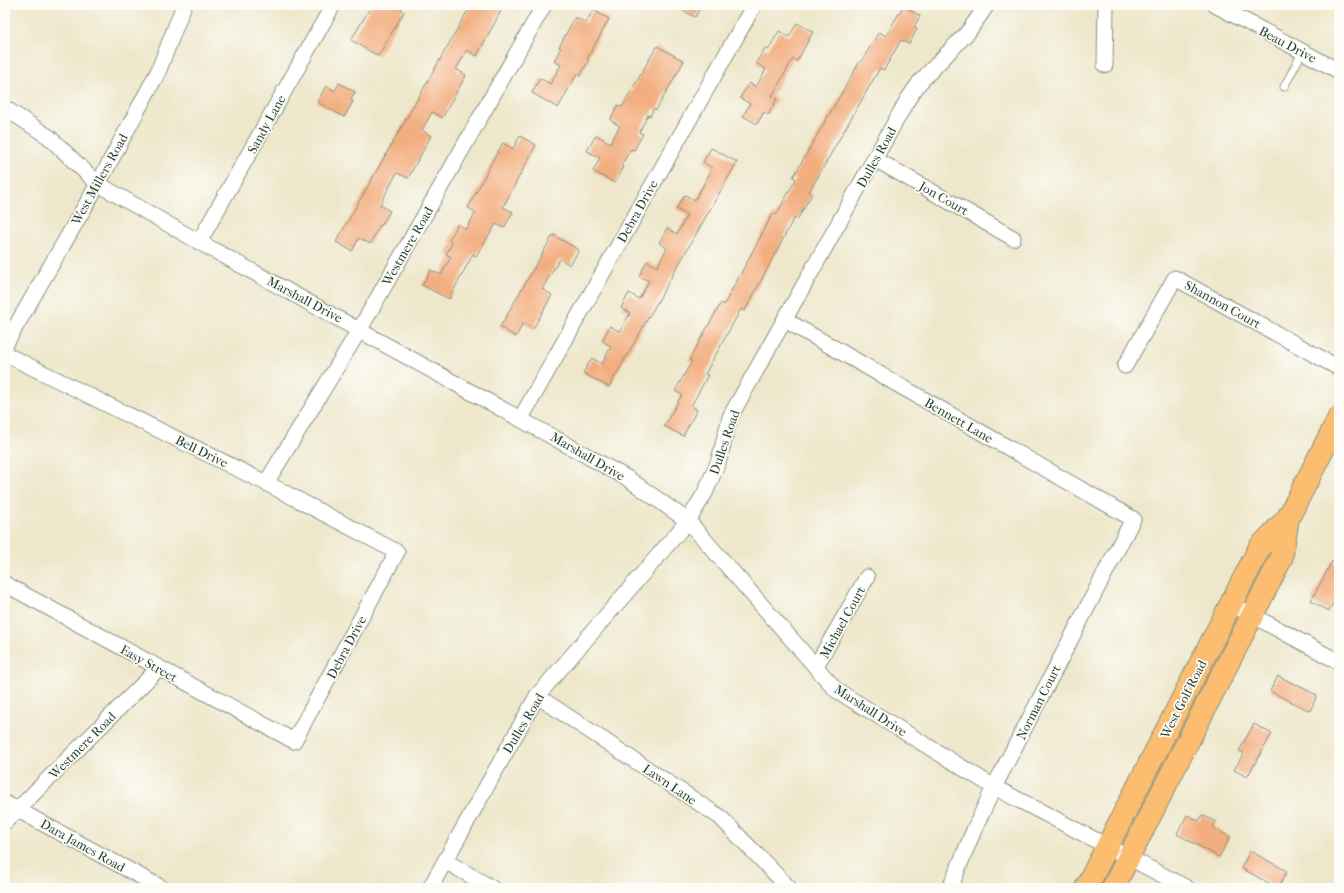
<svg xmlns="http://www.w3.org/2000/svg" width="1344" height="893" viewBox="0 0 1344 893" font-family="'IM FELL French Canon',serif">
<rect width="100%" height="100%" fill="#fdfcf7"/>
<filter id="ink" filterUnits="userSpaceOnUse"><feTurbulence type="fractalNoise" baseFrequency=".025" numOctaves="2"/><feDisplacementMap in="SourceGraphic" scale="8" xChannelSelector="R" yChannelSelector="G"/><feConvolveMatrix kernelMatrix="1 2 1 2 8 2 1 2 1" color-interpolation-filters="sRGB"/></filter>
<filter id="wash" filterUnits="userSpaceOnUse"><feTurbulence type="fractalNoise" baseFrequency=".012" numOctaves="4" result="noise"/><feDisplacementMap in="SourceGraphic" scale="16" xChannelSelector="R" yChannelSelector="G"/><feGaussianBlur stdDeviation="0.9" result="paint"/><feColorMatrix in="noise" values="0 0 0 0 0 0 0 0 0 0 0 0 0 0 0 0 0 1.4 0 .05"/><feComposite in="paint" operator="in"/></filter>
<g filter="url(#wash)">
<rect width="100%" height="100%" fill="#eee7cb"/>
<g id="blocks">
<g fill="#f3ae80">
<polygon points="372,5 404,5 401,10 404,12 378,56 351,40"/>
<polygon points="471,5 495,5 502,9 477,56 467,50 456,69 466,75 442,118 432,112 422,130 431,136 408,178 397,173 387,191 380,205 390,211 381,226 380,225 370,244 359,238 352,251 336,242"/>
<polygon points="673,5 702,5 695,17"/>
<polygon points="903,6 920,16 914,27 917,29 909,44 901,40 884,70 880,68 809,192 812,194 797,220 794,218 745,311 741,309 705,374 708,375 691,406 697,410 683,436 664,426 682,395 675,391 692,361 689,360 721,303 724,305 773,213 776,215 796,179 793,177 860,61 861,62 879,32 886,36"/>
<polygon points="593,10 609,19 587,59 589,60 580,76 577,74 558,108 532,93 540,78 550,84 561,65 554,61 561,48 559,47 575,17 586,23"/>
<polygon points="797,23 813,32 797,61 793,59 772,96 777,99 768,115 764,112 757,124 743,116 750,104 740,98 749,83 756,87 766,69 756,63 765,48 768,50 779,31 789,37"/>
<polygon points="657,46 684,61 656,110 654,108 650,116 648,115 639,132 643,134 634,150 631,149 621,166 624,167 615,183 593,171 600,158 587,151 596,135 610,143 620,126 610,120 618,105 622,107"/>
<polygon points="339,83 355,92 350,100 353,101 344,117 317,102 326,86 335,91"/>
<polygon points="520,136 536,145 503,207 513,212 504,228 496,224 476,256 473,254 449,299 422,285 431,270 441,275 451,257 446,254 452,243 449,240 458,224 466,229 476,212 468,208 494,158 503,143 513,149"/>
<polygon points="711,148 737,162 609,387 583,373 592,358 602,364 611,346 602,341 610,326 620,332 630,313 621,308 629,293 639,299 649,281 639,276 647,261 657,267 667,248 659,243 667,228 677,234 687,215 676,209 685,195 695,200 705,182 712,168 703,162"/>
<polygon points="553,235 579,250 570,265 560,259 552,272 542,289 552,295 533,329 523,323 516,337 500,327"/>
<polygon points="1332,561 1339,565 1339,592 1329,611 1311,601"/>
<polygon points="1278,676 1317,695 1310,711 1270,691"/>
<polygon points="1254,724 1272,734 1247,777 1234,770 1244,753 1239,751"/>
<polygon points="1187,815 1199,821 1202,815 1216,822 1213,827 1230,837 1219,857 1177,834"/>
<polygon points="1250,851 1287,871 1278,888 1241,868"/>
</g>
</g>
</g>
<g filter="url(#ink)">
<use href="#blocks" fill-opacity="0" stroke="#869280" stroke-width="1"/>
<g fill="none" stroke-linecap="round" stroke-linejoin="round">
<defs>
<polyline id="lane" points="1284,87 1303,51"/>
<g id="street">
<polyline points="1215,5 1339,71"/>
<polyline points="1105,65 1106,5"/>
<polyline points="5,108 49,137 98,184 199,242 627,478 688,521 836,690 994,787 1187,888"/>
<polyline points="875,159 1013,238"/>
<polyline points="199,242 333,5"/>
<polyline points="785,320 1133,519 994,787 974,830 950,888"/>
<polyline points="5,345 98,184 158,72 184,5"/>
<polyline points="5,354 266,483 397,552 294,741 5,584"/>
<polyline points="1125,366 1175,278 1339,368"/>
<polyline points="521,418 754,5"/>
<polyline points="266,483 360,329 544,5"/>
<polyline points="1231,604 1339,662"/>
<polyline points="816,666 867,577"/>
<polyline points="537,696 720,817 789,888"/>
<polyline points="5,803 162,888"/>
<polyline points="5,822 159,668"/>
<polyline points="445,861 492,888"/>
<polyline points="430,888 537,696 688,521 705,493 719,460 730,417 908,99 920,82 968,32 987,5"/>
</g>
<g id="primary">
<polyline points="1086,888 1260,547 1288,518"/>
<polyline points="1113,888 1281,559 1288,518 1339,418"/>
</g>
</defs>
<use href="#lane" stroke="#869280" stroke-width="9"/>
<use href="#street" stroke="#869280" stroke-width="17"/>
<use href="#primary" stroke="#869280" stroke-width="24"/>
<use href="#lane" stroke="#fff" stroke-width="7"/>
<use href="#street" stroke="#fff" stroke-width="15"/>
<use href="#primary" stroke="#fcbd6f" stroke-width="22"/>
</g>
</g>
<g text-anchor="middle" stroke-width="3.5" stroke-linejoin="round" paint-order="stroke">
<g font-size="13" fill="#1f3d34" stroke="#fdfcf7">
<text transform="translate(1288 44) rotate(28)" y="5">Beau Drive</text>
<text transform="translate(266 124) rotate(-61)" y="5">Sandy Lane</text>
<text transform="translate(876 157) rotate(-61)" y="5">Dulles Road</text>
<text transform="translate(99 179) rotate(-61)" y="5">West Millers Road</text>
<text transform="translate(944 198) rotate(30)" y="5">Jon Court</text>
<text transform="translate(637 211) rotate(-61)" y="5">Debra Drive</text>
<text transform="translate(407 246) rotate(-60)" y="5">Westmere Road</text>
<text transform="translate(305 299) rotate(28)" y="5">Marshall Drive</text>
<text transform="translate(1223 304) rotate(29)" y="5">Shannon Court</text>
<text transform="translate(959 420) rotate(30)" y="5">Bennett Lane</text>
<text transform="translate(724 442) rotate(-71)" y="5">Dulles Road</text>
<text transform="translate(202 451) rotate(26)" y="5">Bell Drive</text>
<text transform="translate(588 456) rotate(30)" y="5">Marshall Drive</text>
<text transform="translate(842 622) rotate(-61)" y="5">Michael Court</text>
<text transform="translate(346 647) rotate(-62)" y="5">Debra Drive</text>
<text transform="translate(149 663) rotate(29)" y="5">Easy Street</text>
<text transform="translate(1183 699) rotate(-63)" y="5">West Golf Road</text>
<text transform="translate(1038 702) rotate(-63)" y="5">Norman Court</text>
<text transform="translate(871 710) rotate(33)" y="5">Marshall Drive</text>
<text transform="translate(523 723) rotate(-59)" y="5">Dulles Road</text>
<text transform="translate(82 745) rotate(-45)" y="5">Westmere Road</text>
<text transform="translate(670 784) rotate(34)" y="5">Lawn Lane</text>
<text transform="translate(83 845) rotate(29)" y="5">Dara James Road</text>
</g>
</g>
<rect width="1344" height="893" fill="none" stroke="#fdfcf7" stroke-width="20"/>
</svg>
